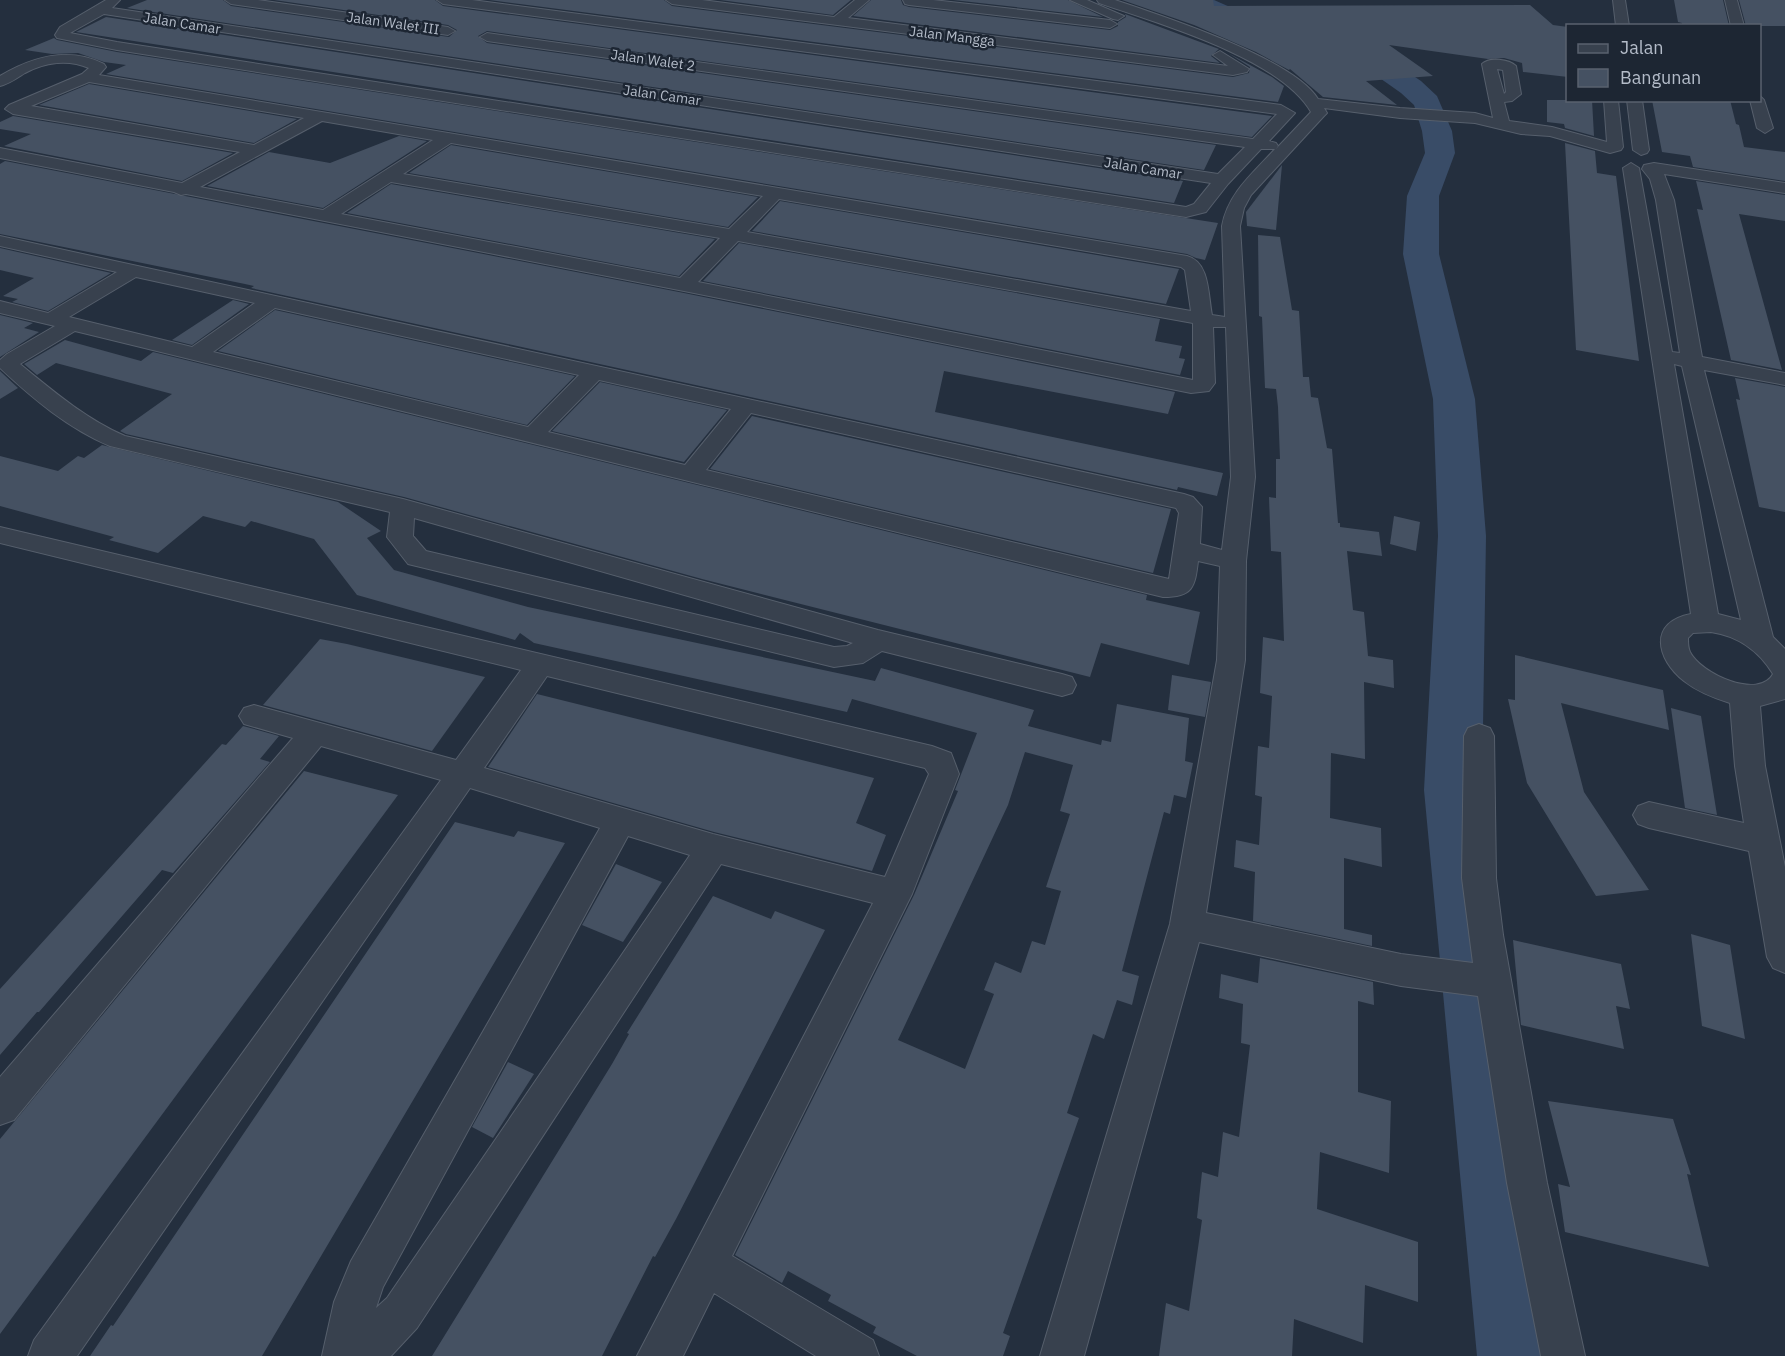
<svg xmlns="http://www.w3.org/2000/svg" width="1785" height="1356" viewBox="0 0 1785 1356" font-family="'IBM Plex Sans',sans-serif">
<rect width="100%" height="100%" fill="#242f3e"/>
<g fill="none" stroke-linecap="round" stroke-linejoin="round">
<polygon fill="#394c67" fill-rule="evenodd" points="1182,0 1214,0 1255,18 1310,32 1385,57 1421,81 1437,96 1452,131 1455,153 1439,196 1439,254 1475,399 1486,536 1482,790 1561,1356 1477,1356 1424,790 1438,536 1433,399 1403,254 1407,196 1425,153 1422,131 1414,105 1401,93 1367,69 1292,42 1237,28 1186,5"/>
</g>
<g fill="#455162" fill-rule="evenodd">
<polygon points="147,0 223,0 231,6 449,37 457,30 448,25 274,0 435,0 443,6 1272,116 1252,137 487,31 478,36 487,43 1216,145 1204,170 127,8"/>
<polygon points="489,0 664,0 672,6 1233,77 1249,73 1250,67 1228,53 1272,77 1284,86 1278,102"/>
<polygon points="720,0 851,0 833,15"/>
<polygon points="871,0 901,0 903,5 909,7 1110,30 1118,26 1118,22 1126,17 1125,14 1219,49 1211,56 1220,63 853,16"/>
<polygon points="953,0 1068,0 1103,17"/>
<polygon points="1122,0 1213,0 1214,6 1530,5 1553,25 1568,27 1568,77 1523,72 1522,63 1504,58 1488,59 1389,45 1433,76 1366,81 1397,105 1323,97 1290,69 1289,70 1256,52 1194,25"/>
<polygon points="1674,0 1723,0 1729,26 1682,26 1682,23 1678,22"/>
<polygon points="1739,0 1785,0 1785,26 1746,26"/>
<polygon points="106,17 1183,181 1174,203 76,32"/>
<polygon points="54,38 57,40 117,52 1218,223 1205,260 1196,258 1187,254 106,74 126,65 104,62 78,53 52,54 25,50"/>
<polygon points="89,84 297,119 254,143 39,105"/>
<polygon points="1547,100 1592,100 1594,136 1565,128 1564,124 1547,122"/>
<polygon points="1652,100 1730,100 1736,124 1739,125 1744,147 1785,152 1785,181 1693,167 1690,156 1662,152"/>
<polygon points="13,116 233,153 182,181 4,146 31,134 0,129 0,122"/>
<polygon points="399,136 427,141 323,208 207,186 269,152 330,163"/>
<polygon points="1565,143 1595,151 1597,173 1616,176 1639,361 1576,350"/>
<polygon points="451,145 758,197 728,227 409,173"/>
<polygon points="5,161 684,293 1175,392 1168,414 944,371 935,412 1223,473 1217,496 1178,487 1177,490 251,288 254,286 245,284 0,234 0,164"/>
<polygon points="1282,165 1276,230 1247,226 1246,212"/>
<polygon points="1696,181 1785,195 1785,221 1739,214 1782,370 1731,360 1697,209 1703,210"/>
<polygon points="391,184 715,239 679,276 347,213"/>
<polygon points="780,201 1179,269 1166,304 752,231"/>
<polygon points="1258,235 1280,237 1292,310 1299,311 1303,377 1309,377 1311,397 1318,398 1327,448 1332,449 1338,523 1340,523 1340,527 1379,532 1382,556 1347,551 1353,610 1364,612 1368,656 1393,660 1394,688 1364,682 1365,759 1331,753 1330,818 1381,828 1382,867 1344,858 1344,929 1372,935 1372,946 1253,921 1255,872 1234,867 1236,840 1259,845 1262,797 1255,795 1258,746 1269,748 1272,696 1260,693 1263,637 1284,641 1281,552 1271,551 1269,497 1276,498 1276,459 1280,459 1278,407 1276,389 1265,388 1262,317 1259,316"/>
<polygon points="739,243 1160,319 1155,341 1182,346 1179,358 1185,359 1180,375 703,281"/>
<polygon points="0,248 111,273 48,311 12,302 18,299 3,296 34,278 0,270"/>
<polygon points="233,300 249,304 192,345 172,340"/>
<polygon points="275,310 575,376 527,425 218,351"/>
<polygon points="0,315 33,323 24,328 39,332 0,357"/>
<polygon points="65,340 141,361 153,352 1147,595 1146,600 1200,612 1189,665 1101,643 1090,677 702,579 404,497 126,434 120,431 172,394 56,363 37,375 24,364"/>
<polygon points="0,371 18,388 0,399"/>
<polygon points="1735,378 1785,387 1785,512 1759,507 1736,399 1740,400"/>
<polygon points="600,382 727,410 684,462 552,431"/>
<polygon points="752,416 1171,509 1153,573 710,469"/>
<path d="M102,445L338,502L381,531L367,538L394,570L528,607L875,681L881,668L1034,710L1028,726L1101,745L1102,740L1111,742L1117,704L1189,718L1185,761L1193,763L1186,798L1174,795L1170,814L1164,812L1122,971L1139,976L1132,1005L1117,1000L1104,1039L1093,1034L1067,1113L1079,1118L1003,1333L1010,1336L1003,1356H917L873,1333L876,1327L828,1301L831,1295L788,1271L782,1283L735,1255L914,895L958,791L955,790L977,733L852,699L847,712L534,643L520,633L515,640L505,637L357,595L314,539L251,521L245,527L203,516L158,553L109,540L114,537L0,506V456L58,471L78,456L84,458ZM1025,752L1073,765L1060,811L1070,814L1046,887L1061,891L1045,945L1032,941L1021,973L995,962L984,990L994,994L965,1069L898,1040L1008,805Z"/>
<polygon points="1394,516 1420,522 1416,551 1390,544"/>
<polygon points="320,639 347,644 485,677 432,751 263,705"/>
<polygon points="1515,655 1663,690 1669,730 1561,703 1584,792 1649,890 1596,896 1527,783 1508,699 1515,700"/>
<polygon points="1172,675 1211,682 1205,717 1168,710"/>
<polygon points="537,694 874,778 856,823 886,835 872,871 714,832 488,767"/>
<polygon points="1671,708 1701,716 1717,815 1685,808"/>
<polygon points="243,726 279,736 260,759 270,762 173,873 162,870 39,1012 37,1012 0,1055 0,989 222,744 226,745"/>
<polygon points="304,771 398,795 0,1334 0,1139"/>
<polygon points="455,822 514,837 518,831 565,843 262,1356 90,1356 111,1325 113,1326"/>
<polygon points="616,864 662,882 623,942 582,925"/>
<polygon points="713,896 771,919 775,911 825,930 676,1219 655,1257 653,1256 602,1356 432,1356 612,1064 629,1034 627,1033"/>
<polygon points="1691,934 1730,945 1745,1039 1702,1026"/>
<polygon points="1513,940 1621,964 1630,1009 1616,1006 1624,1049 1521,1025"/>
<polygon points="1260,958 1373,982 1374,1005 1358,1001 1358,1092 1391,1101 1389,1173 1320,1152 1317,1209 1418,1242 1418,1302 1365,1285 1363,1343 1294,1319 1292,1356 1159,1356 1166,1303 1189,1311 1202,1220 1197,1218 1202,1172 1218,1177 1223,1132 1239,1137 1250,1045 1241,1043 1243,1004 1219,998 1221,974 1258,983"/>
<polygon points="508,1062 534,1074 493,1138 472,1127"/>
<polygon points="1548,1101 1673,1119 1691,1175 1687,1174 1709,1267 1565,1232 1558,1184 1570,1187"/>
</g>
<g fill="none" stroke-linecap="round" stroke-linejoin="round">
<defs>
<g id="minor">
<path d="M106,0H120L112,8L1218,174L1245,147L487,41L480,37L487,33L1253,139L1277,114L443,4L437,0H472L1281,105L1295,113L1269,141L1276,143L1278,146L1276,149L1311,112C1280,58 1157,23 1099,3L1097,0H1115C1162,16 1293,58 1318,99L1400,108L1475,113L1493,118L1482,64C1489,57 1509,59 1516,66L1521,94L1512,101L1504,102L1509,121L1552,127L1607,142L1604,100H1618L1623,147L1621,150L1610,153L1550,136L1521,134L1475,123L1400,118L1324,108L1327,113L1324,116L1251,195L1244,208L1240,226L1255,477L1246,561L1245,660L1206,913L1401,954L1473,963L1462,878L1464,736L1468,728L1479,724L1490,728L1494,736L1496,878L1503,935L1547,1183L1585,1356H1541L1507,1183L1478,996L1401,986L1199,942L1084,1356H1040L1170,924L1217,660L1220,566L1198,561C1195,587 1193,597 1163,597L75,331L20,364C53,391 86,419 125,436L403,499L878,630L1062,674L1072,677L1076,685L1072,693L1062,696L882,651L863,663L834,667L408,564L387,537L390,512L110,446C69,429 32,398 0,368V360L7,354L55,326L0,313V301L48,313L117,272L0,246V236L1184,494L1193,497L1202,507L1200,544L1222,550L1231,477L1226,327H1213L1215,383L1209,391L1191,393L684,291L186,194L181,195L174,192L0,158V148L182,183L240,152L13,114L5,109L9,105L82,74L89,68C68,59 45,62 25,73C17,78 9,84 0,86V76C32,57 68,46 104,64L106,67L99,75L1187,256C1210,262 1208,295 1212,315L1225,317L1222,226C1228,193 1253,173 1275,149H1261L1228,184L1206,212L1186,217L117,50L57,38L55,35L60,27ZM104,14L1211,183L1194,204L1186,207L117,42L70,33ZM1497,69L1503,70L1506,92L1504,94ZM89,82L304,118L254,145L31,106ZM322,121L433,140L323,210L200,187ZM451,143L763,196L729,229L403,174ZM391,182L720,238L680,278L341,214ZM779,199L1181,267L1185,270L1191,311L747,232ZM738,241L1193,323V380L698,282ZM136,277L255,303L192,347L69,317ZM275,308L579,375L528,427L213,352ZM599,380L731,409L685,465L548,432ZM751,413L1176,508L1179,513L1169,579L706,470ZM414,518L853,643L847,646L834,647L426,551L413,536Z"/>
<polygon points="225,0 258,0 448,27 455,31 448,35 231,4"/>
<polygon points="666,0 702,0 834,17 855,0 869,0 848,18 1228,66 1213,55 1220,51 1249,69 1247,72 1233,75 672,4"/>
<polygon points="903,0 933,0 1110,20 1117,24 1110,28 909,5 905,4"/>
<polygon points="1070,0 1087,0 1124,16 1118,20 1113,19"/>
<polygon points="1613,0 1625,0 1629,26 1616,26"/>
<polygon points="1725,0 1737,0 1744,26 1731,26"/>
<polygon points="1760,96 1764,100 1773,128 1765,133 1757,128 1750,100 1760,100"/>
<polygon points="1627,100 1642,100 1649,150 1647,153 1641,155 1633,150"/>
<path d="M1631,163L1639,168L1672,352L1680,353L1656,200L1650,179L1642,169L1644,165L1654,163L1785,183V193L1664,174L1674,200L1702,357L1785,373V385L1704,370L1773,637L1785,649V699L1760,706L1765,766L1785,867V973L1773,968L1767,957L1749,851L1649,828L1638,824L1633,815L1638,806L1649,802L1744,823L1735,766L1730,703C1714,698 1698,692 1684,681C1656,659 1648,622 1691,614L1623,168ZM1674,364L1682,366L1741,620L1718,614ZM1711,632C1738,636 1759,651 1773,674C1759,700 1701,674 1690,652C1688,648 1688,643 1688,638L1693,633Z"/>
<path d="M0,527L932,746L951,753L959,774L912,894L732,1256L873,1340L879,1356H816L714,1293L683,1356H637L873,903L721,864L417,1328L391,1356H322L334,1302L351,1261L600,828L470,788L77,1356H28L34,1340L441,780L321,746L14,1120L0,1125V1077L293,738L244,724L239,716L244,708L254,705L456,760L521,670L0,543ZM547,676L925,768L929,774L885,877L713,834L484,768ZM628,836L690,855L387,1298L376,1308L383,1287Z"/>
</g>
</defs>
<use href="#minor" stroke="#565f6c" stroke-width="2"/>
<use href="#minor" fill="#38414e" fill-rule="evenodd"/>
</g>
<g text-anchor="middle" stroke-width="5" stroke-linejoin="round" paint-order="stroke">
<g font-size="14" fill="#b4bcc9" stroke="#1d2633">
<text transform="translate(182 23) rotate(9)" y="5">Jalan Camar</text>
<text transform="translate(393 23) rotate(8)" y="5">Jalan Walet III</text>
<text transform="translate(952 36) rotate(7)" y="5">Jalan Mangga</text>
<text transform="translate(653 60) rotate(8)" y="5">Jalan Walet 2</text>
<text transform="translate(662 95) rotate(8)" y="5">Jalan Camar</text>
<text transform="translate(1143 168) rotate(9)" y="5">Jalan Camar</text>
</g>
</g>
<rect x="1566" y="24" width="195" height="78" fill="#1d2633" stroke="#59626f" stroke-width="1.5"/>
<rect x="1578" y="44" width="30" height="9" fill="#38414e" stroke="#59626f" stroke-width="1.5"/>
<text x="1620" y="54" font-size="18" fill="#b4bcc9">Jalan</text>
<rect x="1578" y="69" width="30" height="18" fill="#455162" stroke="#59626f" stroke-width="1.5"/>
<text x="1620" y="84" font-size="18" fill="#b4bcc9">Bangunan</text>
</svg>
